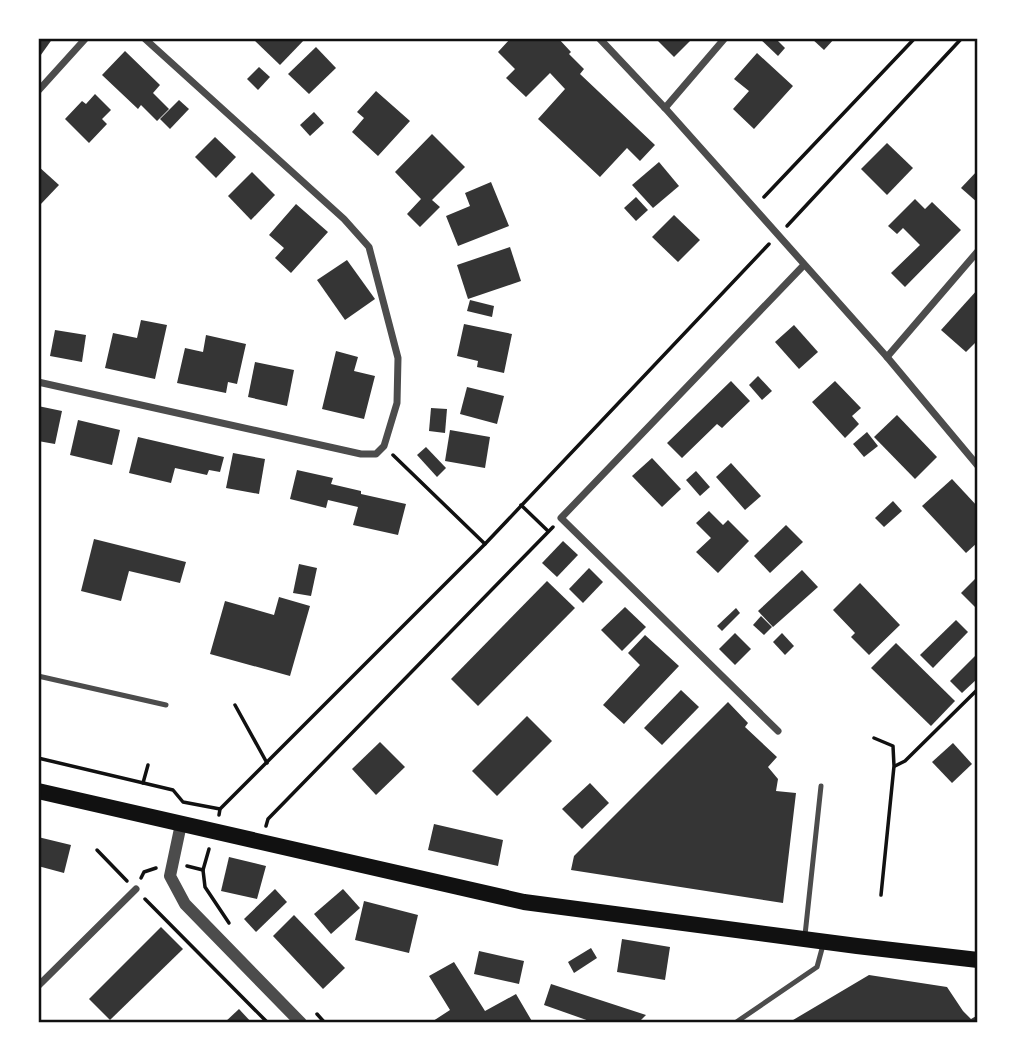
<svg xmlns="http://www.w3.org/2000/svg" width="1016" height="1061" viewBox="0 0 1016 1061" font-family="Figtree,sans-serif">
<rect width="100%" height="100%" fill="#fff"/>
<g fill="#353535">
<polygon points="38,38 53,38 38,59"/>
<polygon points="252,38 306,38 280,65"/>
<polygon points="511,38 558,38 571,52 569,54 584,69 580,74 655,145 640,161 627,148 600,177 538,119 565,89 550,73 526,97 506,78 515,69 498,52"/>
<polygon points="655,38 693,38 674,57"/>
<polygon points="759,38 775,38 785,48 778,56"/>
<polygon points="811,38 835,38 824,50"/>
<polygon points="316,47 336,68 309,94 288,74"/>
<polygon points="125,51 160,85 153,93 169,109 157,121 141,105 138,109 102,75"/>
<polygon points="757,53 793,86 754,129 733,109 749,91 734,79"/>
<polygon points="259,67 270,77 258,90 247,79"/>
<polygon points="376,91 410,121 378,156 352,132 364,118 357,112"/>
<polygon points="95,94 111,110 102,119 107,124 89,143 65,119 82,101 86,104"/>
<polygon points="179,100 189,109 170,129 160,119"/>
<polygon points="314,112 324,123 310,136 300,125"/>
<polygon points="432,134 465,167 432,200 440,207 420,227 407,214 421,199 395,172"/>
<polygon points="215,137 236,157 216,178 195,157"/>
<polygon points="887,143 913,168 887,195 861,169"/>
<polygon points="659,162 679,186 653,208 632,185"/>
<polygon points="38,166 59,185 40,205 38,203"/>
<polygon points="978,170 978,203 961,188"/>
<polygon points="252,172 275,195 251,220 228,196"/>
<polygon points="491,182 509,226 458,246 446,216 470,206 465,193"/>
<polygon points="636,197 648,210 636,221 624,208"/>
<polygon points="915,199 925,209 932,202 961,230 905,287 891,273 920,245 903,228 897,234 888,226"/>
<polygon points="296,204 328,232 291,273 275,258 284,248 269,235"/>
<polygon points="674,215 700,240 678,262 652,237"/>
<polygon points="510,247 521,281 468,299 457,265"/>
<polygon points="347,260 375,299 345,320 317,280"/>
<polygon points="978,289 978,340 966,352 941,330"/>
<polygon points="470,300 494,306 492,317 467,311"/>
<polygon points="141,320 167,325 155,379 105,368 113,333 137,338"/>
<polygon points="464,324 512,334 504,373 477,367 478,361 457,356"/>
<polygon points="794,325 818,352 799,369 775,342"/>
<polygon points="55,330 86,335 82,362 50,356"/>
<polygon points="206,335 246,344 237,384 228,382 226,393 177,383 185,348 203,352"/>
<polygon points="336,351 358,357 354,371 375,376 364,419 322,409"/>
<polygon points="255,362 294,370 287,406 248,397"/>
<polygon points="758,376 772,391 762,400 749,385"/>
<polygon points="731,381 750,401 722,428 717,424 682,458 667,443"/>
<polygon points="835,381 861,408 852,416 859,424 845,438 812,402"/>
<polygon points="467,387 504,396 497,424 460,414"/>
<polygon points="38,406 62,411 55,444 38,441"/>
<polygon points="431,408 447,409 445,433 429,431"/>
<polygon points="897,415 937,457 915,479 874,437"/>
<polygon points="78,420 120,430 112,465 70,455"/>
<polygon points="450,430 490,437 485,468 445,461"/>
<polygon points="867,432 878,446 864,457 853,444"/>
<polygon points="138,437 224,457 220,472 209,470 207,475 175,468 171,483 129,473"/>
<polygon points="426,447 446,468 437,477 417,455"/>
<polygon points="233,453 265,459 259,494 226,488"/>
<polygon points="652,458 681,489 662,507 632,476"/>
<polygon points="731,463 761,496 745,510 716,477"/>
<polygon points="297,470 333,478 331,484 361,491 361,494 406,504 398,535 353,525 358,507 328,500 326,508 290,499"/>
<polygon points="696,471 710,487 700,496 686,480"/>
<polygon points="952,479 978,507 978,542 966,553 922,506"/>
<polygon points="893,501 902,511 884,527 875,518"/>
<polygon points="709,511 723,525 728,520 749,541 718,573 696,552 711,538 696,523"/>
<polygon points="786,525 803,542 770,573 754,556"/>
<polygon points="94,539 186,562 180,583 129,571 121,601 81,591"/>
<polygon points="563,541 578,555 557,577 542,563"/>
<polygon points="299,564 317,568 311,596 293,593"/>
<polygon points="589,568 603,582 583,603 569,589"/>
<polygon points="802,570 818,587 773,627 758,611"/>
<polygon points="978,576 978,610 961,593"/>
<polygon points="547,581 575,608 478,706 451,679"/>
<polygon points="860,583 900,625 869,655 851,637 855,633 833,610"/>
<polygon points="279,597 310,606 290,676 210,654 225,601 274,615"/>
<polygon points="625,607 646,627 622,651 601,630"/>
<polygon points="736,608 740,613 722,631 717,626"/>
<polygon points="761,616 772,627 764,635 753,625"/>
<polygon points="956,620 968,632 933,668 920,655"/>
<polygon points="735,633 751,649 735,665 719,649"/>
<polygon points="782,633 794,646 785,655 773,642"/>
<polygon points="645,635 679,666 624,724 603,705 640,665 628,653"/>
<polygon points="896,643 955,701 931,726 871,668"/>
<polygon points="978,653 978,678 962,693 950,681"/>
<polygon points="681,690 699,707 662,745 644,728"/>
<polygon points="728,702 748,723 745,727 777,757 768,767 778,779 776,791 796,793 783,903 571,870 574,856"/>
<polygon points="527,716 552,741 497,796 472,771"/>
<polygon points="380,742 405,767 376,795 352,769"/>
<polygon points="953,743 972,764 952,783 932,762"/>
<polygon points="590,783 609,803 582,829 562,809"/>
<polygon points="434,824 503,840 498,866 428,850"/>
<polygon points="38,837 71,845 64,873 38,866"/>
<polygon points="229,857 266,866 257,899 221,891"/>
<polygon points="275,889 287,902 256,932 244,919"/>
<polygon points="343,889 360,908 331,934 314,914"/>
<polygon points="364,901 418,915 409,953 355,940"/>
<polygon points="294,915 345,968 323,989 273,936"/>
<polygon points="161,927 183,949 110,1020 89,999"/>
<polygon points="622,939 670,947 665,980 617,972"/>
<polygon points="591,948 597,958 574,973 568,962"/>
<polygon points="479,951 524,961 519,984 474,974"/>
<polygon points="454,962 485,1011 516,994 533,1023 430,1023 450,1010 429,976"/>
<polygon points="869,975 947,987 963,1011 971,1019 978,1015 978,1023 788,1023"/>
<polygon points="551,984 646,1015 638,1023 595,1023 544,1005"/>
<polygon points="239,1009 252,1023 224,1023"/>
</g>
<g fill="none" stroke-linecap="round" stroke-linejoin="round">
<g stroke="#111" stroke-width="3.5">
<polyline points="764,197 915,38"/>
<polyline points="787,226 962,38"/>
<polyline points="393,455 485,544"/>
<polyline points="521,505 548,531"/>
<polyline points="235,705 267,763"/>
<polyline points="874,738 893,746 894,766 881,895"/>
<polyline points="38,758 173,790 183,802 220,809"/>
<polyline points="895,766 905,761 978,689"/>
<polyline points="143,783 148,765"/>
<polyline points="219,815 220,809 485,544 769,244"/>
<polyline points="266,826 268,819 553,527"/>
<polyline points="97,850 127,881"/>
<polyline points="187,866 203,870 209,849"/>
<polyline points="203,870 205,887 229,923"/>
<polyline points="141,878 144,872 156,868"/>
<polyline points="145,899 268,1023"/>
<polyline points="317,1014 325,1023"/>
</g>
<g stroke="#4c4c4c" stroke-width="5">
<polyline points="38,676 166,705"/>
<polyline points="805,935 821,786"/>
<polyline points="735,1023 817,967 823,945"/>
</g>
<g stroke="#4c4c4c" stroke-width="7">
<polyline points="599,38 665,108 887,357 978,466"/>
<polyline points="38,91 86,38"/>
<polyline points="665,108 725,38"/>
<polyline points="887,357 978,251"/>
<polyline points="38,382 361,454 376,454 384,446 397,403 398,358 369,247 344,219 144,38"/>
<polyline points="778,731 561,518 803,266"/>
<polyline points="38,986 136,889"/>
</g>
<polyline stroke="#4c4c4c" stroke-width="12" points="181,824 170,876 185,904 301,1023"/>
<polyline stroke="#111" stroke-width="16" points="38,791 524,902 857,946 978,960"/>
</g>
<rect width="1016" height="1061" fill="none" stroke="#ffffff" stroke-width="80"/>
<rect x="40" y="40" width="936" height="981" fill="none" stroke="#111" stroke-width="2.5"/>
</svg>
